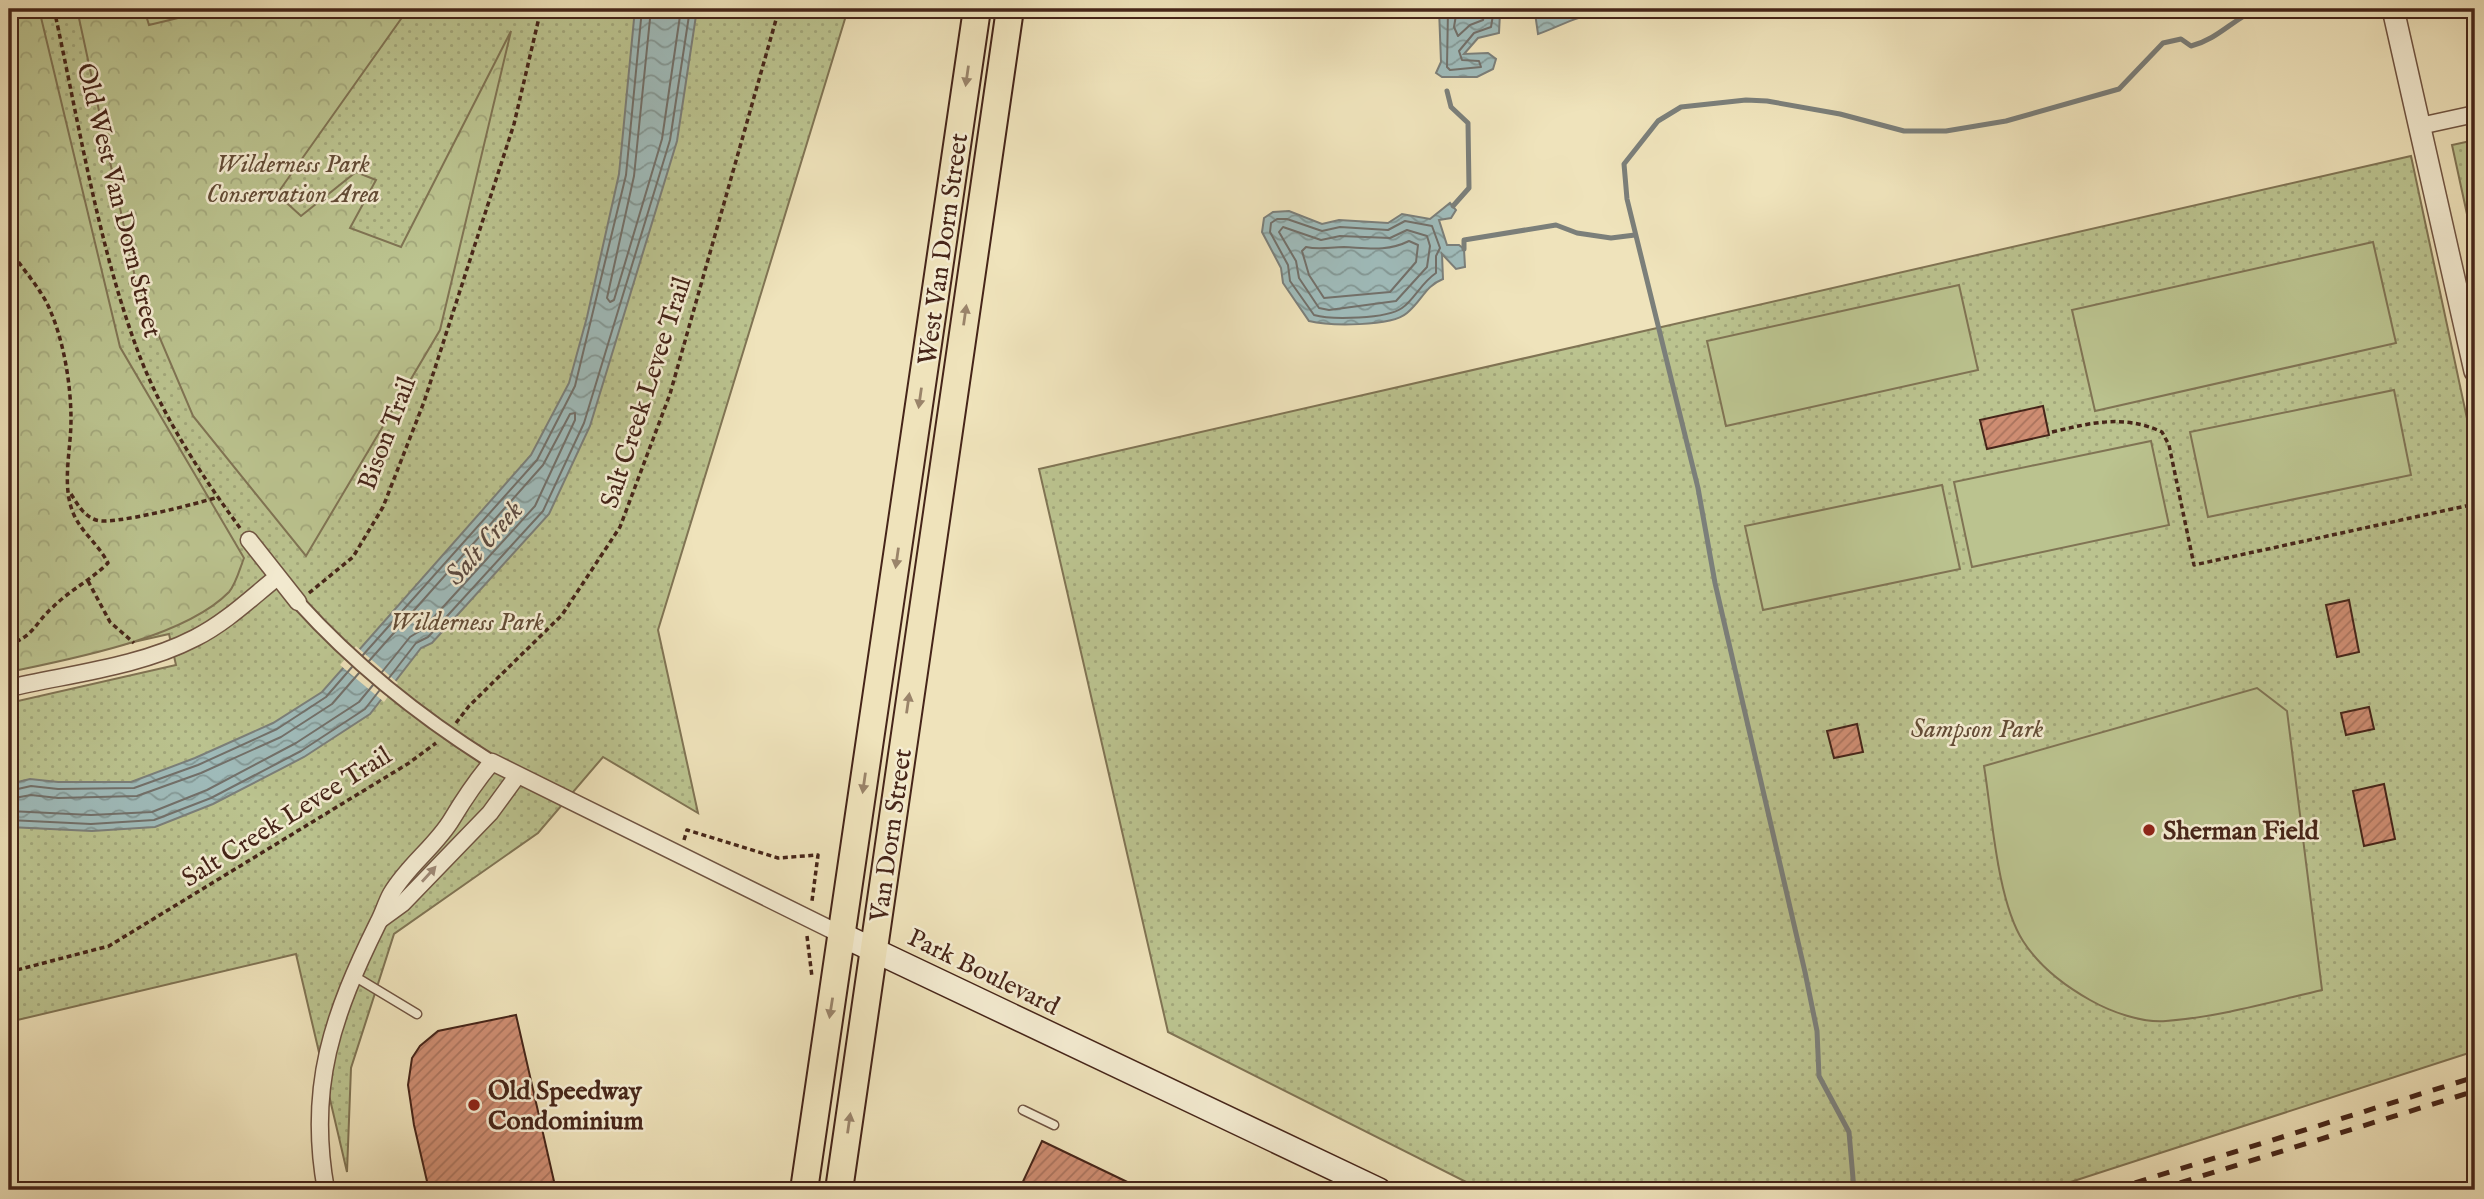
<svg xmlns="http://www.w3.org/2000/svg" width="2484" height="1199" viewBox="0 0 2484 1199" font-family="'IM FELL English',serif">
<defs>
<pattern id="green-dots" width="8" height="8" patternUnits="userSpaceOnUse" patternTransform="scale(1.75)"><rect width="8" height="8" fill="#bbc38f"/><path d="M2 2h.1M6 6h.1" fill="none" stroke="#a2a77b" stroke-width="1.8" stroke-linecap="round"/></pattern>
<pattern id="forest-crowns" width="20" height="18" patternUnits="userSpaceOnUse" patternTransform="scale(1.75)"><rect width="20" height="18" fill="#bbc38f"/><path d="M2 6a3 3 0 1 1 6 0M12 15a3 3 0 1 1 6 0" fill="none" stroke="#a2a77b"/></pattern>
<pattern id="water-waves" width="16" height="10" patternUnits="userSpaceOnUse" patternTransform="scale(1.75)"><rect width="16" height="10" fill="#9fbbba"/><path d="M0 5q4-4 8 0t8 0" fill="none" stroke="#839896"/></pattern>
<pattern id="building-hatch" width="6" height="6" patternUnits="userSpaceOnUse" patternTransform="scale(1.75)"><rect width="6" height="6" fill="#ce8d72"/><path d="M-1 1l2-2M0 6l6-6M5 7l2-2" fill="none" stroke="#a9735d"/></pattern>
</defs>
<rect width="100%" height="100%" fill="#efe3bb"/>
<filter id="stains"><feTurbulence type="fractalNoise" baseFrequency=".00286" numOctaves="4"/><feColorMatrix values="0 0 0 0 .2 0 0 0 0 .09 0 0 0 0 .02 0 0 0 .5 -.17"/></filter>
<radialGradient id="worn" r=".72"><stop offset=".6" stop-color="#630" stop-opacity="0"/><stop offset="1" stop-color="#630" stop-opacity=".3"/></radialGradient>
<g fill="url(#green-dots)" stroke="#807454" stroke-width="2">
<polygon points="9,9 848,9 658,630 698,813 603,757 538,833 394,934 351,1068 347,1172 296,954 9,1022 9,703 176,665 169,634 9,670"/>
<polygon points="2475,140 2475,251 2452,145"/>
<polygon points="2411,156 2475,456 2475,1051 2046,1190 1482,1190 1168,1032 1039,469"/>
</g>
<g fill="url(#forest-crowns)" stroke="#807454" stroke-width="2">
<path d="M9,9H39L120,347L244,558C240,568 236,584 229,592C184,638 71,659 9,672Z"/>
<polygon points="77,9 144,9 149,25 215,9 408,9 277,194 301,216 356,172 376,180 350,228 401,247 511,31 440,330 306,556 193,416 136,282"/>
</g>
<g fill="#bbc38f" stroke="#807454" stroke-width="2">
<polygon points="2373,242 2396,343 2095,411 2072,310"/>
<polygon points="1959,285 1978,370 1726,426 1707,341"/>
<polygon points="2394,390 2411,475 2208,517 2190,432"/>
<polygon points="2151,441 2169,525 1972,567 1954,482"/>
<polygon points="1942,485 1960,569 1763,610 1745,526"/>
<path d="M2257,688L2287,711L2322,990C2271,1002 2218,1017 2166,1021C2142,1023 2111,1012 2090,1000C2065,986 2039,966 2023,941C1997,900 1992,815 1984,766Z"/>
</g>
<g fill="url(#water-waves)" stroke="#7b7f7a" stroke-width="2">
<polygon points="635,9 697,9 677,141 590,426 549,514 432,643 421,648 370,714 304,757 213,804 155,827 92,831 9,827 9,784 30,779 58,782 131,782 195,758 273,723 322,692 531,455 569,383 587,317 619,174"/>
<polygon points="1439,9 1512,9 1500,13 1499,33 1478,38 1464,54 1488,53 1496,59 1493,69 1477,77 1442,77 1436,73 1441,62"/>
<path d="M1524,9H1606L1601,14C1577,15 1561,26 1538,34L1535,13Z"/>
<path d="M1450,203L1456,210L1451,218L1439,220L1447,245H1459L1464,249L1465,267L1456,269L1442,254L1443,279C1425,286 1422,301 1407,313C1391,327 1329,326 1309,321L1283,283L1281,268L1262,232L1264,218L1273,212L1289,211L1322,224L1339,220L1388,223L1402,214L1430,219Z"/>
</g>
<polygon fill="#efe3bb" points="356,646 398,683 384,702 340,665"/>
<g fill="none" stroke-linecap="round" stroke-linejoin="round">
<g stroke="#72706a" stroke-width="2">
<polyline points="651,9 634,176 607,298 610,302 614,300 662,139 681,9"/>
<polyline points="1448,9 1447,67 1450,70 1481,67 1479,61 1462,60 1459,51 1474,33 1491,27 1494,9"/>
<polyline points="1457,9 1454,27 1458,36 1470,25 1483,20 1485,9"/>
<path d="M1277,219H1287L1322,231L1340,227L1388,230L1405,221L1432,226L1440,248L1436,256V273C1421,283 1414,300 1402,308C1387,319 1331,320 1314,315L1290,281L1288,265L1270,232L1271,223Z"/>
<polygon points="1283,227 1321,240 1340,236 1390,238 1407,230 1427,236 1430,246 1427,267 1396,301 1329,310 1319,308 1299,278 1296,261 1279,232"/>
<path d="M1409,241L1418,245L1416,262L1390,292L1324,298L1309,275L1302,251L1306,247C1320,250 1330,247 1344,247C1367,248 1387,252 1409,241Z"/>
<polyline points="363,655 537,460 575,386 626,175 642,9"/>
<polyline points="369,661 543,465 570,414 575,413 575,420 535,506 423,629 410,637 382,672"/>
<polyline points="389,678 416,643 428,637 543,511 584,423 670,140 690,9"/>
<polyline points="9,791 31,786 58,789 134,788 198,765 277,729 326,697 352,667"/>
<polyline points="9,799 31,795 58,798 137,796 201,773 281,737 332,704 359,673"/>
<polyline points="9,811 91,815 152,812 207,790 296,743 359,702 373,685"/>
<polyline points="9,820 91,824 154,820 211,798 301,751 365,709 379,691"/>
</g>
<g stroke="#7b7f7a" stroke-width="5">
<polyline points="1447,91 1451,107 1468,123 1469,188 1453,206"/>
<polyline points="1464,249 1464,240 1556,225 1577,233 1611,238 1635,235"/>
<path d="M1854,1190L1849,1132L1819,1076L1817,1031L1805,972L1715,583L1698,488L1627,199L1624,164L1658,121L1681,107L1746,100L1767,101L1840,114L1904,131H1946L2006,121L2119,89L2163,43L2181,39L2191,46C2218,39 2232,20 2257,9"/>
</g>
</g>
<g fill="url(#building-hatch)" stroke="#462519" stroke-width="2">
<polygon points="2043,406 2049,435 1987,449 1980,420"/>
<polygon points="2349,600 2359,652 2337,657 2326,605"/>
<polygon points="2369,707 2374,729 2346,735 2341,713"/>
<polygon points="1857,724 1863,752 1834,758 1827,731"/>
<polygon points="2384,784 2395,839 2364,846 2353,791"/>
<polygon points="516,1015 556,1190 429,1190 414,1125 408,1085 412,1058 420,1046 438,1031"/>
<polygon points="1042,1141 1144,1190 1019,1190"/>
</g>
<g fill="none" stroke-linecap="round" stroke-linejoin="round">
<defs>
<g id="service">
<polyline points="354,976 417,1014"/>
<polyline points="1023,1110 1054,1125"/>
</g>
<path id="pedestrian" d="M298,602C355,665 420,717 492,762"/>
<g id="minor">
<polyline points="2420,126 2475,114"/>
<polyline points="249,540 298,602"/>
<path d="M9,688C69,674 139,667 195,638C225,623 250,599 276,578"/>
<polyline points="381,919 403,903 490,813 517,776"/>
<path d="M326,1190C307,1087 333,1014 378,923C383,914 386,903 391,894C407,866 436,846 452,819C464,799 476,781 492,762L842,935"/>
</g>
<polyline id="tertiary" points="2393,9 2475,371"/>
<polyline id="secondary" points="842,935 1379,1190"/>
<g id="primary">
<polyline points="804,1190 977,9"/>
<polyline points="839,1190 1010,9"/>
</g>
</defs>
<use href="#service" stroke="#705442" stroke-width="11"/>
<use href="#pedestrian" stroke="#705442" stroke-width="16"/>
<use href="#minor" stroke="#705442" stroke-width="19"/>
<use href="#tertiary" stroke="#705442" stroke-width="24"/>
<use href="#secondary" stroke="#462519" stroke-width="26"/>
<use href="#primary" stroke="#462519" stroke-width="30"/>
<g stroke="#462519" stroke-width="3.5" stroke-dasharray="5 3.5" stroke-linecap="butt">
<path d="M54,9C78,119 98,244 137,349C161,414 199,472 240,528"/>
<path d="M9,248C21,268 41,288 50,310C64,342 71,385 71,420C71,451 61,486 74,515C83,534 99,545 108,563C91,580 70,590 53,607C34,624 35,635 9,645"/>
<path d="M2052,432C2091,423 2123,414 2162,432L2169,445L2194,565L2475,504"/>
<path d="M71,494C78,505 83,515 96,520C111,526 200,503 218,497"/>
<polyline points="88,581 110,622 134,643"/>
<polyline points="309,593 353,557 383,507 424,402 514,124 541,9"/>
<polyline points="456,723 469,706 562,615 620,527 670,394 779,9"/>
<polyline points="684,840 687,830 778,858 818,855 812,901"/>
<polyline points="807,936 812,977"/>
<polyline points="9,972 109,946 409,763 436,743"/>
</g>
<use href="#service" stroke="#f5edd3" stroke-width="8"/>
<use href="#pedestrian" stroke="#f5edd3" stroke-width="12"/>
<use href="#minor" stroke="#f5edd3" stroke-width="16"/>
<use href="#tertiary" stroke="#f5edd3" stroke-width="21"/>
<use href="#secondary" stroke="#f5edd3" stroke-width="23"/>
<use href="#primary" stroke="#efe3bb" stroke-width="26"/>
<g stroke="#462519" stroke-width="5" stroke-dasharray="12 12" stroke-linecap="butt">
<polyline points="2112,1190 2475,1077"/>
<polyline points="2157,1190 2475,1091"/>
</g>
</g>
<defs><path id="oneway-solid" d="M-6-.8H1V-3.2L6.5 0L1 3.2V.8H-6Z" transform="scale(1.75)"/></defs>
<g fill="#9a846a">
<use href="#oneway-solid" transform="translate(967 76) rotate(98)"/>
<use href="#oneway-solid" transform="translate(965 315) rotate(-82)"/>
<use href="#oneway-solid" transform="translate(920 398) rotate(98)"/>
<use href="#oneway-solid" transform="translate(897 558) rotate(98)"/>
<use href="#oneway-solid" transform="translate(908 703) rotate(-82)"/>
<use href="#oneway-solid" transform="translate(864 783) rotate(98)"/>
<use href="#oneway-solid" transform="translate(831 1008) rotate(99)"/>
<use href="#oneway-solid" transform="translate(849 1123) rotate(-82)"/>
</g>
<use fill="#9e8976" href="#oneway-solid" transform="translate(429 874) rotate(-48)"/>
<g fill="#8f2418" stroke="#f5edd3" stroke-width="2.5">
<circle cx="2149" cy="830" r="7"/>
<circle cx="474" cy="1105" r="7"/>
</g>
<g text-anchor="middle" stroke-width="5" stroke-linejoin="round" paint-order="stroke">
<g font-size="26" font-style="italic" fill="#634c36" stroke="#f5edd3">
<text x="293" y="172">Wilderness Park<tspan x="293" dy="30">Conservation Area</tspan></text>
<text x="467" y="630">Wilderness Park</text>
<text x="1977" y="737">Sampson Park</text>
</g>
<g font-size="26" fill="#462519" stroke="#f5edd3">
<text transform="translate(120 200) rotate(76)" y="9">Old West Van Dorn Street</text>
<text transform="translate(942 249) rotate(-82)" y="9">West Van Dorn Street</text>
<text transform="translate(645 392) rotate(-72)" y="9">Salt Creek Levee Trail</text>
<text transform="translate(386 433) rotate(-69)" y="9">Bison Trail</text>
<text transform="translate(286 816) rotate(-32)" y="9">Salt Creek Levee Trail</text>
<text transform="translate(890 835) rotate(-82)" y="9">Van Dorn Street</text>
<text transform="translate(984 971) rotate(26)" y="9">Park Boulevard</text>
</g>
<g font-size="26" font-weight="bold" fill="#462519" stroke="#f5edd3" text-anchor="start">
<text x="2163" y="839">Sherman Field</text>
<text x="488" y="1099">Old Speedway<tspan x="488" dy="30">Condominium</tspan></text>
</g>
<g font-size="28" font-style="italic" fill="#5c4a41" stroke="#f5edd3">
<text transform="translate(483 542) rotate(-49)" y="10">Salt Creek</text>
</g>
</g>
<rect width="2484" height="1199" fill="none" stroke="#efe3bb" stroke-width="35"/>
<rect x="10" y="10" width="2463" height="1178" fill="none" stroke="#462519" stroke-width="3.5"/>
<rect x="18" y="18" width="2449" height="1164" fill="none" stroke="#462519" stroke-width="2"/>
<rect width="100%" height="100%" filter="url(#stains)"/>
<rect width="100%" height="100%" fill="url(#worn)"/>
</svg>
